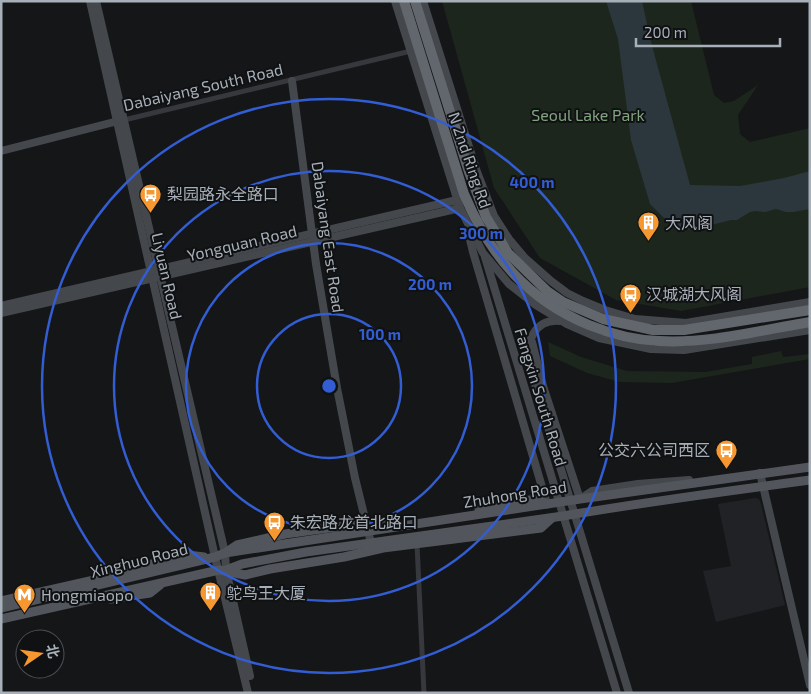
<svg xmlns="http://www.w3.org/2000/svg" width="811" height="694" viewBox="0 0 811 694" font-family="'Exo 2','Noto Sans SC',sans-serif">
<rect width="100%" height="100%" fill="#151618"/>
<polygon fill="#212225" points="755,498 759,499 761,504 785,605 716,622 703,571 731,566 718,504"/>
<g fill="#1d261d">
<polygon points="442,1 691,1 714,95 724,103 734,101 758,85 738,115 740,134 750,142 810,128 810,287 681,311 616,300 540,258 494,188"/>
<polygon points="548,342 581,357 627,371 705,372 752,364 752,357 781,351 783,357 810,354 810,359 672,383 620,382 587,373 550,356"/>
</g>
<polygon fill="#2b373c" points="606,1 642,1 651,42 690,185 740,186 784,178 810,171 810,209 793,212 786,212 776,209 765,212 756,211 750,212 737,220 731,220 699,228 677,231 650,204 631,140 618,39"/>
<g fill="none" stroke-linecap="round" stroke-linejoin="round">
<g stroke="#36383d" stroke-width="5">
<polyline points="124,120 411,51"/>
<polyline points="417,544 424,693"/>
</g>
<g stroke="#44484d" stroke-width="8">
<polyline points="90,1 215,557 248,693"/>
<polyline points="96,1 225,553 226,570 250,676"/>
<polyline points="395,1 460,208 483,253 509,284 536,305 567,324 599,338 651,349 684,350 810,330"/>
<polyline points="423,1 477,172 494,216 509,239 525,258 551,281 567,293 583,301 605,310 635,319 686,323 810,302"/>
<polyline points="292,81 316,264 337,388 355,478 371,543"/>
<polyline points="1,151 122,120"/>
<polyline points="468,231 473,252 547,504"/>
<polyline points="485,257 617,693"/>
<polyline points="1,306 457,200"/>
<polyline points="1,313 460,208"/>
<path d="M559,321C535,319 526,342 528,361L629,693"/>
<polyline points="532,342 543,386 580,499 592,491 638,484 689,480"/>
<polyline points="760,473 810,685"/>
</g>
<g stroke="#52565c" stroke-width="9">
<polyline points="479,509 536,499 547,504"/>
<polyline points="225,553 580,499 810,467"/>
<path d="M226,570L242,564L306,552L563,516C645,502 727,491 810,480"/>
<polyline points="111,599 150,593 160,585"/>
<polyline points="1,601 112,576 135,568 188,555 204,557"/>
<polyline points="1,608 215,557 225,553 237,545 285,534 357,524 385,524"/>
<polyline points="1,619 219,570 245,575 270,569 344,557 383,548 541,528 552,518"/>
</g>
<g stroke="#62676e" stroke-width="10">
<path d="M404,1L464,194C490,255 526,299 589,325C611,334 635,340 659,341C709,344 761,330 810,322"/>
<polyline points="415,1 469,172 486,217 508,253 547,291 563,302 603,319 653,330 684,330 810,310"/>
</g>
</g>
<g fill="none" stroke="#325dd3" stroke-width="2.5">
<circle cx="329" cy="386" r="72"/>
<circle cx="329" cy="386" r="143"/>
<circle cx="329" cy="386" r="215"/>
<circle cx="329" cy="386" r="287"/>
</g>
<defs>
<symbol id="bus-pin" viewBox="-11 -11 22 30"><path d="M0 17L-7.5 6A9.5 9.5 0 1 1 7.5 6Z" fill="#f6972f" stroke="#101113"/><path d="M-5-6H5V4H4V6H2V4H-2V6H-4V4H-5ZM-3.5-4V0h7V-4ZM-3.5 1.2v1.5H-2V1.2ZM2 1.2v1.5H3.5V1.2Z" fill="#fff"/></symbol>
<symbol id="building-pin" viewBox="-11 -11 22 30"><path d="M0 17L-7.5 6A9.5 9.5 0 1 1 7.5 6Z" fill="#f6972f" stroke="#101113"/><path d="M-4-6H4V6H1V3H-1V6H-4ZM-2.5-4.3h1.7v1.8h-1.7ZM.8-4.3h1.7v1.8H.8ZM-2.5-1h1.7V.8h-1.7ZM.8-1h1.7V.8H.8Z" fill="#fff"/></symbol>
<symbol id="metro-pin" viewBox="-11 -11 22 30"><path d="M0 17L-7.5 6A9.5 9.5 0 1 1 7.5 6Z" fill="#f6972f" stroke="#101113"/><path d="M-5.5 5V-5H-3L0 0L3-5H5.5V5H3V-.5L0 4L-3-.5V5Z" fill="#fff"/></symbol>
</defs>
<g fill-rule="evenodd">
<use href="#bus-pin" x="138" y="182" width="25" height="34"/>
<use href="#building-pin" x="636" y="210" width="25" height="34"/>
<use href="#bus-pin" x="618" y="282" width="25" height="34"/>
<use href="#bus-pin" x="714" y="438" width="25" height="34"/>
<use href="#bus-pin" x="262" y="510" width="25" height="34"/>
<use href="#building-pin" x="198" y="580" width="25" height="34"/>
<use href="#metro-pin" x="12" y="582" width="25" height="34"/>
</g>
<g text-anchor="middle" stroke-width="4" stroke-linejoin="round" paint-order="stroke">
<g font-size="16" fill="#a7afb8" stroke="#101113">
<text transform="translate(203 87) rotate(-13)" y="6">Dabaiyang South Road</text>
<text transform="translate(470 160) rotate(71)" y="6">N 2nd Ring Rd</text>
<text transform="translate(328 237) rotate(82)" y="6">Dabaiyang East Road</text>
<text transform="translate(242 243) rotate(-13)" y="6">Yongquan Road</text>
<text transform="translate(167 276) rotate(77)" y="6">Liyuan Road</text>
<text transform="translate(541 397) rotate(73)" y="6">Fangxin South Road</text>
<text transform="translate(515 494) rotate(-9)" y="6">Zhuhong Road</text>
<text transform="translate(139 560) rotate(-14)" y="6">Xinghuo Road</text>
</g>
<g font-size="16" fill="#81a37e" stroke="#101113">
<text x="588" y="121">Seoul Lake Park</text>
</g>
<g font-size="16" fill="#a7afb8" stroke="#101113" text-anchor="start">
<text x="167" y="200">梨园路永全路口</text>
<text x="665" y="229">大风阁</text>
<text x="646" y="300">汉城湖大风阁</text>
<text x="710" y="456" text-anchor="end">公交六公司西区</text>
<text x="290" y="528">朱宏路龙首北路口</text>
<text x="226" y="599">鸵鸟王大厦</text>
<text x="41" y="601">Hongmiaopo</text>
</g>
</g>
<circle cx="329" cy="386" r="8" fill="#325dd3" stroke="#101113" stroke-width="2.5"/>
<g font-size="15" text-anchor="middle" font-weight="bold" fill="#325dd3" stroke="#101113" stroke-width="4" stroke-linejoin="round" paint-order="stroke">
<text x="532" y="188">400 m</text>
<text x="481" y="239">300 m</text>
<text x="430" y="290">200 m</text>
<text x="380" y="340">100 m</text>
</g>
<rect width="811" height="694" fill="none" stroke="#a7afb8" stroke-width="5"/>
<g transform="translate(40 654) rotate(77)"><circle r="24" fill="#101113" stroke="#4c5055"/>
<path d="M0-4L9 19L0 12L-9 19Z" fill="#f6972f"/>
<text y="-8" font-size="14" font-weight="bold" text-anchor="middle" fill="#a7afb8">北</text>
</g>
<path d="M636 38v8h144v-8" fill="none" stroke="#a7afb8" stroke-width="2.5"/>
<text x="644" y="38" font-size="15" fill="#a7afb8" stroke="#101113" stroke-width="4" paint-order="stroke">200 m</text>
</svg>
